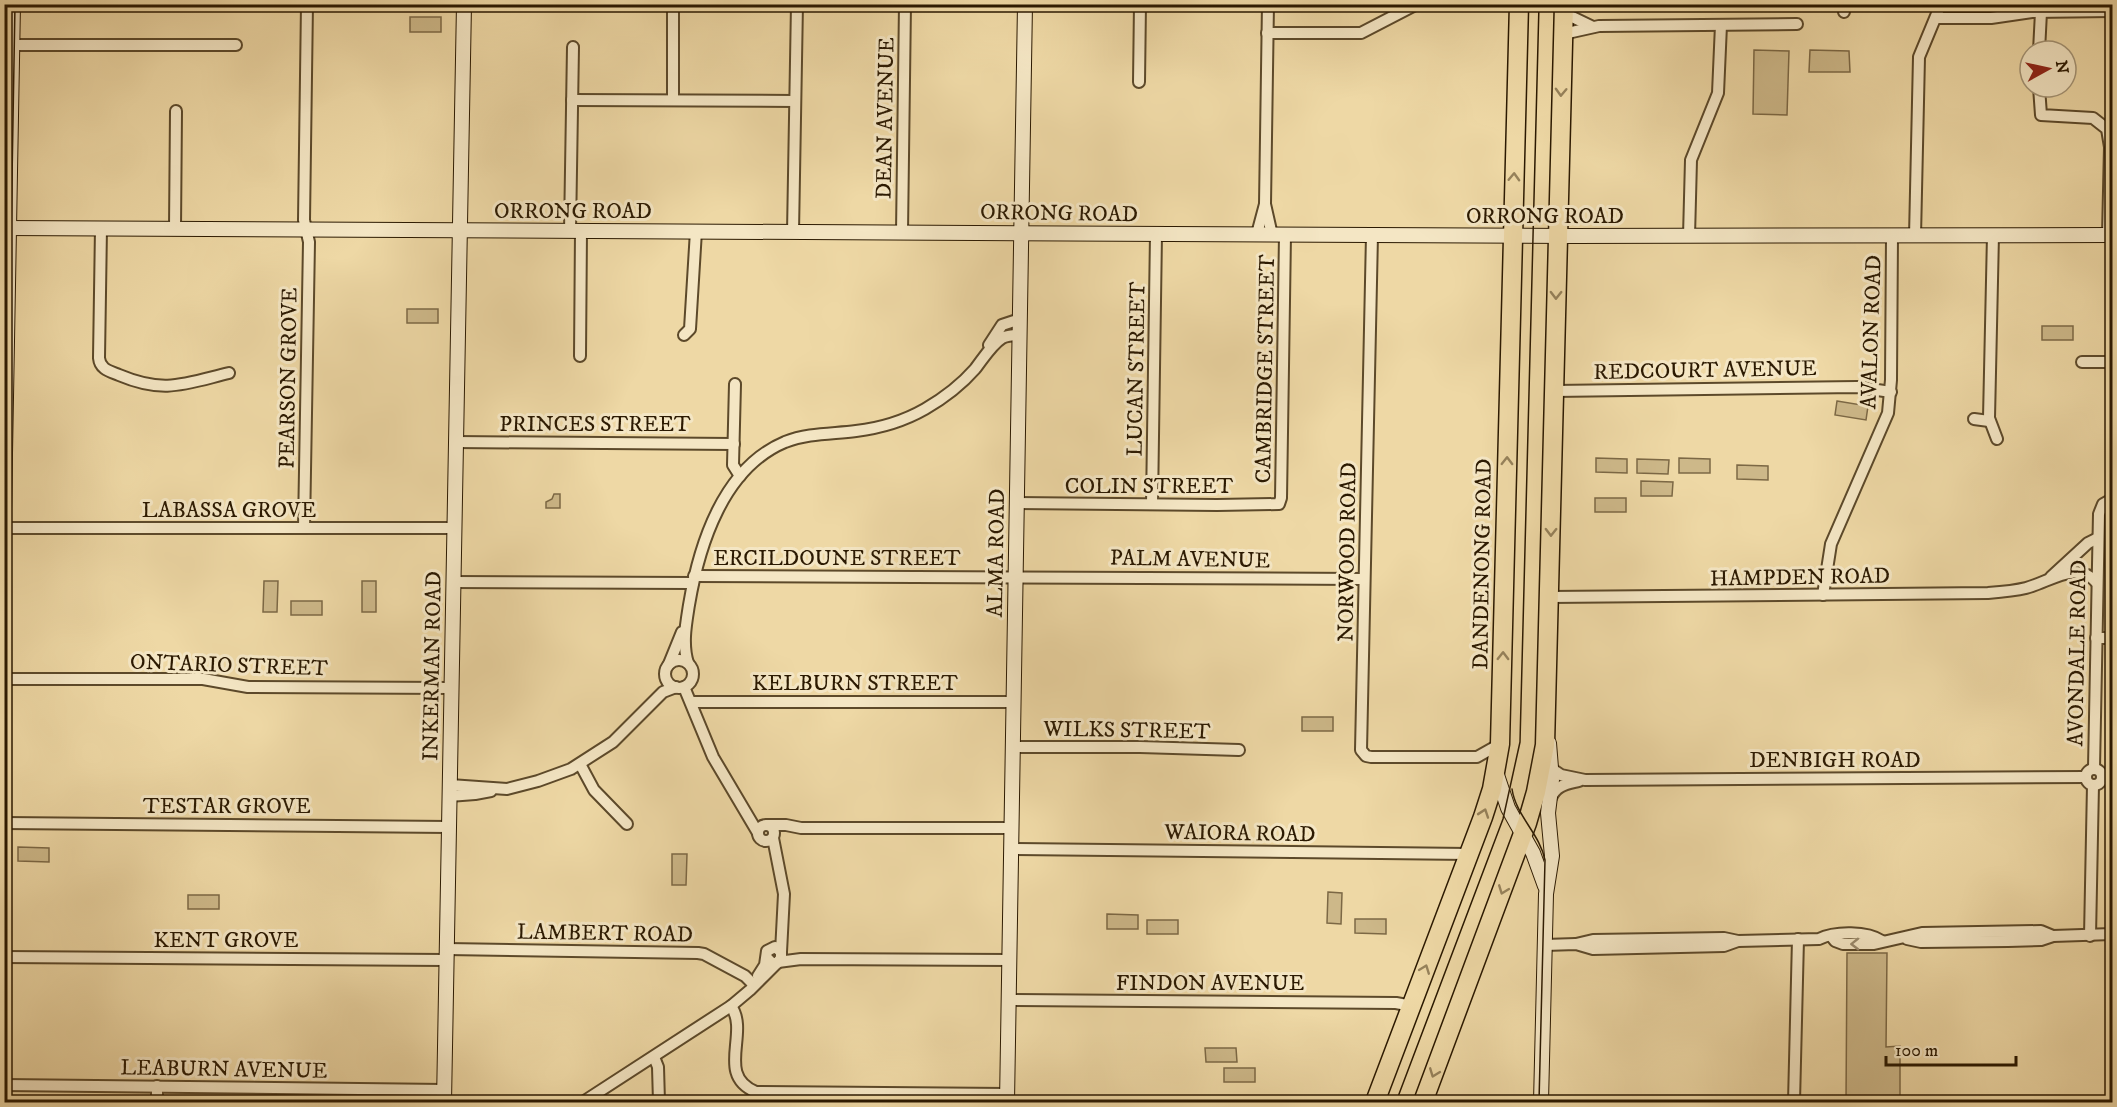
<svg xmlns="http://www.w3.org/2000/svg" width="2117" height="1107" viewBox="0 0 2117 1107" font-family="'IM FELL DW Pica',serif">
<rect width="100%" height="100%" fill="#eed8a5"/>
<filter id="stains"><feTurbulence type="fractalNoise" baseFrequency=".00333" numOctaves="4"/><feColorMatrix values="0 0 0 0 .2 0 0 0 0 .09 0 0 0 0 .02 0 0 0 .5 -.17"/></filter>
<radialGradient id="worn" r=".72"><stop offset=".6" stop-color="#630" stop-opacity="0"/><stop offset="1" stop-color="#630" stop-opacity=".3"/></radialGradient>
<g fill="#cdb889" stroke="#7c6845" stroke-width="1.5">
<rect x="410" y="17" width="31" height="15"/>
<polygon points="1754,50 1789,51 1787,115 1753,114"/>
<polygon points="1810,50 1849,51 1850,72 1809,72"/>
<rect x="407" y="309" width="31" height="14"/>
<rect x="2042" y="326" width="31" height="14"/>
<polygon points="1837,401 1868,406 1866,420 1835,415"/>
<polygon points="1596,458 1627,459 1627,473 1596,472"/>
<polygon points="1679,458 1710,459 1710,473 1679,473"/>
<polygon points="1637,459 1669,460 1668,474 1637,473"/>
<polygon points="1737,465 1768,466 1768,480 1737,479"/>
<polygon points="1641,481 1673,482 1672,496 1641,496"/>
<polygon points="554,494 560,494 560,508 546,508 546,502 552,499"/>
<rect x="1595" y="498" width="31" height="14"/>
<polygon points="264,581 278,581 277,612 263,612"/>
<rect x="362" y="581" width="14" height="31"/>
<rect x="291" y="601" width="31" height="14"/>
<rect x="1302" y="717" width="31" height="14"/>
<polygon points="18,847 49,848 49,862 18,861"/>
<polygon points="672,854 687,854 686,885 672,885"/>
<polygon points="1328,892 1342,893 1341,924 1327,923"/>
<rect x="188" y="895" width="31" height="14"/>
<polygon points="1107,914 1138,915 1138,929 1107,929"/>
<polygon points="1355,919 1386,919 1386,934 1355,933"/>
<rect x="1147" y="920" width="31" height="14"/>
<polygon points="1847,953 1887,953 1886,1047 1900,1046 1900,1102 1846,1102"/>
<polygon points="1205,1048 1236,1048 1237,1062 1206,1062"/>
<rect x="1224" y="1068" width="31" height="14"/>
</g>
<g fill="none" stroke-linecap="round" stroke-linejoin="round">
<defs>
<g id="street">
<polyline points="1268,4 1265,204 1272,235"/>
<polyline points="1844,12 1845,4"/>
<polyline points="1564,13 1593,27"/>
<polyline points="1937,18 1991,18 2032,12 2112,11"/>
<polyline points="1267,33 1361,33 1417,4"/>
<polyline points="1563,34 1599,26 1797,24"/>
<polyline points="12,45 236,45"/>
<polyline points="2039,51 2041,12"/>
<polyline points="1139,82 1140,4"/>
<polyline points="2039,87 2041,115 2093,118 2107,129 2110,147 2108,235"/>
<polyline points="572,100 795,101"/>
<polyline points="673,100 673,4"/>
<path d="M101,228L99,358C100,369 109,371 119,375C164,394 184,384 229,373"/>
<polyline points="175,228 176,111"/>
<polyline points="570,231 573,47"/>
<polyline points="793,232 797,4"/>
<polyline points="902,232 905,4"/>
<polyline points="1257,234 1265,204"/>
<polyline points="1372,235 1361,750 1366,756 1371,757 1477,757 1500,744"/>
<polyline points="1993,235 1989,418 1997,439"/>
<polyline points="1689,236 1691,160 1718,93 1721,25"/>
<polyline points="1915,236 1919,57 1941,4"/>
<polyline points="684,335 690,329 696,231"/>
<polyline points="989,345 1002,325 1020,319"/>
<polyline points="580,356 581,231"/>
<polyline points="2082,362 2112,362"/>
<polyline points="735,384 733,465 740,476"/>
<polyline points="1554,391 1857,387 1891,392"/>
<polyline points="1974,419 1989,421"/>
<polyline points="456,442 734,444"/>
<polyline points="1017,503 1217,505 1279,504 1281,498 1285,235"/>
<polyline points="1152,504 1156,234"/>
<polyline points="4,528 454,528"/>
<polyline points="304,528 309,242 304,220 307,4"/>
<polyline points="694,576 1364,579"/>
<polyline points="2051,577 2088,543 2098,538"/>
<polyline points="453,582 693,583"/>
<polyline points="1823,595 1831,544 1888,413 1891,380 1892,236"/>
<path d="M1549,597L1988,593C2001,592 2014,591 2026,588C2050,582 2077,559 2097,583"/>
<polyline points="2096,638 2112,638"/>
<circle cx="679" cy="674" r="14"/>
<path d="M688,663C682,644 686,624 689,605C699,545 723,468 785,442C808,433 832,434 856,431C881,428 904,421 925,409C944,398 961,385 975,369C983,359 991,345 1002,338C1008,335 1014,335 1020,335"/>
<polyline points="669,664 682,632"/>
<polyline points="4,679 203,679 248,687 451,688"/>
<polyline points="684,687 713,757 758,833"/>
<polyline points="691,702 1014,702"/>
<polyline points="1013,747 1140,747 1239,750"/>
<polyline points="580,764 594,790 627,824"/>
<polyline points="2094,768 2099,514 2103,504 2112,499"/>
<circle cx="2094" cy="777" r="8"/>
<polyline points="1552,769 1561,775 1585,780 2086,777"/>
<polyline points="450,785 507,789 538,781 571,769 613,742 663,692 676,687"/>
<polyline points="449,796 475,794 491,791"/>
<path d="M1551,798C1556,785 1567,784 1579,781"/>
<polyline points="4,823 449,827"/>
<circle cx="766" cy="833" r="8"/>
<polyline points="768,825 786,825 801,828 1012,828"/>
<polyline points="773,838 784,894 781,952"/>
<polyline points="1011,849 1469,854"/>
<polyline points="1831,936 1835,941 1843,944 1874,944 1922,933 2041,931 2053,936"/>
<polyline points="2090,936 2093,785"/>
<polyline points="1907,939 1921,942 2008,941 2041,940 2053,936 2112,934"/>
<path d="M1576,944L1593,940L1724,938L1738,941L1819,939C1835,931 1867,931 1882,941"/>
<polyline points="1545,945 1576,944 1593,949 1724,946 1738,941"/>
<polyline points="447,949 698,953 704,954 745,976 754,985"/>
<polyline points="4,957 446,960"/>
<polyline points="778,962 801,959 1009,960"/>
<polyline points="758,976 765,965 767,951 775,947 781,952 781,958 777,963 772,963 767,958"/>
<polyline points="1009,1000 1396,1003 1412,1006"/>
<path d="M731,1006C750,1033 715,1075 756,1092L1007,1094"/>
<polyline points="654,1057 658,1067 659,1102"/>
<polyline points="4,1085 444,1090"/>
<polyline points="157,1102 157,1086"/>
<polyline points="583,1102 731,1006 750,990 777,963"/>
<polyline points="1794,1102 1798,939"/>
</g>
<g id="secondary">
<polyline points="4,228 1572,236 2112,235"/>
<polyline points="4,509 13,4"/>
<polyline points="1496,772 1508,808 1533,853 1545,886"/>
<polyline points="444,1102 464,4"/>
<polyline points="1007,1102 1025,4"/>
<polyline points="1541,1102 1546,894 1552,856 1548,813 1552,780 1549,743"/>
</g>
<g id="highway">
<polyline points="1375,1102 1483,817 1492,789 1500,744 1519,4"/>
<polyline points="1423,1102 1527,823 1536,792 1545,745 1564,4"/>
</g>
</defs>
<use href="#street" stroke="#5c492a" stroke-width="14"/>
<use href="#secondary" stroke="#2b1901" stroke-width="16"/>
<use href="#highway" stroke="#2b1901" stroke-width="21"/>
<use href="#street" stroke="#f4e6c4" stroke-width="10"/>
<use href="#secondary" stroke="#f4e6c4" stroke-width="14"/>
<use href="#highway" stroke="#eed8a5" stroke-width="18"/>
<g stroke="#2b1901" stroke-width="1.5">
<polyline points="4,646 15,4"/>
<polyline points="4,662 4,665"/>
<path d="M1512,789C1516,816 1540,834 1545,860L1539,1102"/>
<polyline points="1396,1102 1503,819 1520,742 1539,4"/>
</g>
</g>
<defs><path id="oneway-chevron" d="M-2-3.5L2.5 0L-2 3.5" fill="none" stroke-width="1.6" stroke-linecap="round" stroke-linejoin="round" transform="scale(1.5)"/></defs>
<g stroke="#96825b">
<use href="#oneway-chevron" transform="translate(1561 92) rotate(92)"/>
<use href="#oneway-chevron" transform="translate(1514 177) rotate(-88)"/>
<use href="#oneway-chevron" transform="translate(1556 295) rotate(91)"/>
<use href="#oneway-chevron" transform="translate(1507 461) rotate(-89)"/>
<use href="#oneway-chevron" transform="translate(1551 532) rotate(91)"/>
<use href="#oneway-chevron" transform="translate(1503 656) rotate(-89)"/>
<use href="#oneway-chevron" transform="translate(1484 813) rotate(-71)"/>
<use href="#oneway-chevron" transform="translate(1503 890) rotate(111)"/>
<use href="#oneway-chevron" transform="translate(1425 969) rotate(-69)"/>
<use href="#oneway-chevron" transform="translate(1434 1073) rotate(111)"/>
</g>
<use stroke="#9a8a6c" href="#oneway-chevron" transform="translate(1855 944) rotate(179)"/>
<g text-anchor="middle" stroke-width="6" stroke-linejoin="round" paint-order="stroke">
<g font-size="22" fill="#2b1901" stroke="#f4e6c4">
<text transform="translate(884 118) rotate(-89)" y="8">DEAN AVENUE</text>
<text x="573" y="218">ORRONG ROAD</text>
<text transform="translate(1059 212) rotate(1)" y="8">ORRONG ROAD</text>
<text x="1545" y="223">ORRONG ROAD</text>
<text transform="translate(1870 332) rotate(-88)" y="8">AVALON ROAD</text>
<text transform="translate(1135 369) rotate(-89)" y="8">LUCAN STREET</text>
<text transform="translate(1264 369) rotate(-89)" y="8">CAMBRIDGE STREET</text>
<text transform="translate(1705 369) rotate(-1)" y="8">REDCOURT AVENUE</text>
<text transform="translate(287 378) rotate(-89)" y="8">PEARSON GROVE</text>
<text x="595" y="431">PRINCES STREET</text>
<text x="1149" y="493">COLIN STREET</text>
<text x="229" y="517">LABASSA GROVE</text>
<text transform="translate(1346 552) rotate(-89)" y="8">NORWOOD ROAD</text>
<text transform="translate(995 553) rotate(-89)" y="8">ALMA ROAD</text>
<text x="837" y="565">ERCILDOUNE STREET</text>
<text transform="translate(1190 558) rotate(1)" y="8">PALM AVENUE</text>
<text transform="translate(1481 564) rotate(-89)" y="8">DANDENONG ROAD</text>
<text transform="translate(1800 576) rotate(-1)" y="8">HAMPDEN ROAD</text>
<text transform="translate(2076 653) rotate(-89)" y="8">AVONDALE ROAD</text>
<text transform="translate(229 664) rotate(2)" y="8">ONTARIO STREET</text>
<text transform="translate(431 666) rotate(-89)" y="8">INKERMAN ROAD</text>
<text x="855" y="690">KELBURN STREET</text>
<text transform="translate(1127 729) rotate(1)" y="8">WILKS STREET</text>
<text x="1835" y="767">DENBIGH ROAD</text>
<text x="227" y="813">TESTAR GROVE</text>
<text transform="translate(1240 832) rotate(1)" y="8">WAIORA ROAD</text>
<text transform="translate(605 932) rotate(1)" y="8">LAMBERT ROAD</text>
<text x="226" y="947">KENT GROVE</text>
<text x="1210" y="990">FINDON AVENUE</text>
<text transform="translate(224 1068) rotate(1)" y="8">LEABURN AVENUE</text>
</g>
</g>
<rect width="2117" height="1107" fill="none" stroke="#eed8a5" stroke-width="24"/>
<rect x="6" y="6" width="2105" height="1095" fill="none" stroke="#2b1901" stroke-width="3"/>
<rect x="12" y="12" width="2093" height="1083" fill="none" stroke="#2b1901" stroke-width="1.5"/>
<g transform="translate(2048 69) rotate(82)"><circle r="28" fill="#f4e6c4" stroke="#a49476" stroke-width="1.5"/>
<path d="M0-4.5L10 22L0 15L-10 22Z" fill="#8f2418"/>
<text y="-9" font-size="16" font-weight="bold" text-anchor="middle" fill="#2b1901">N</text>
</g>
<path d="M1886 1056v9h130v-9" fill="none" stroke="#2b1901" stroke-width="3"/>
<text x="1895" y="1056" font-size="18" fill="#2b1901" stroke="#f4e6c4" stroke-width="4.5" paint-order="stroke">100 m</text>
<rect width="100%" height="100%" filter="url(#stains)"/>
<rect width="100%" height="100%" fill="url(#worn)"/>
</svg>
